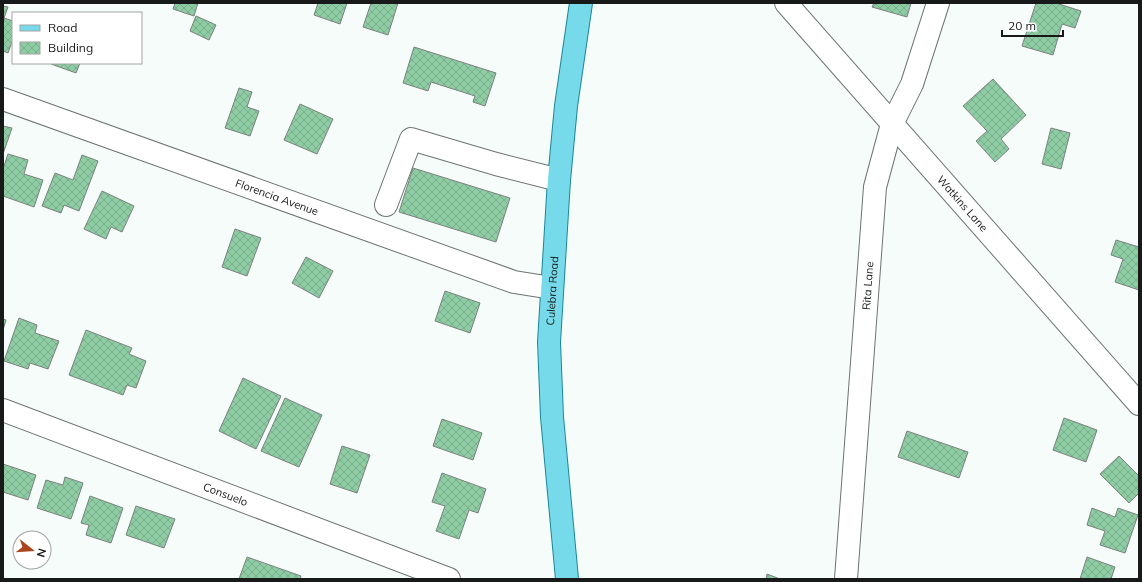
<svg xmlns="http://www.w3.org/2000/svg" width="1142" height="582" viewBox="0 0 1142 582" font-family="Mulish,sans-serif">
<defs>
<pattern id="building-cross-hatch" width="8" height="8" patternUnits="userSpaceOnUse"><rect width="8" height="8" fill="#8ecda4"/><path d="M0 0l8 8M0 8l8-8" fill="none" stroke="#7aaf8d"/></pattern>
</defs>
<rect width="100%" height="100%" fill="#f5fcfa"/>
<g fill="url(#building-cross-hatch)" stroke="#7c817e">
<polygon points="175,3 198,3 194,16 173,9"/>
<polygon points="318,3 347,3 340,24 314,15"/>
<polygon points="371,3 398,3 388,35 363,27"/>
<polygon points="874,3 911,3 907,17 872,7"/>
<polygon points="1036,3 1056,3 1081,11 1075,28 1062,24 1053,55 1022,46"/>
<polygon points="3,6 8,7 4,18 13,21 13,39 8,53 3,51"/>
<polygon points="196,16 216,25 209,40 190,31"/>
<polygon points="414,47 496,73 485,106 473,102 475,96 431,82 428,91 403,83"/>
<polygon points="52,63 80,63 76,73 51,64"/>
<polygon points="993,79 1026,115 1001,139 1009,149 995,162 976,141 987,131 963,106"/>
<polygon points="239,88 252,92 247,107 259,111 250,136 225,128"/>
<polygon points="300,104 333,119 317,154 284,140"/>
<polygon points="3,126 12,128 3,154"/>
<polygon points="1051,128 1070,133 1061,169 1042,164"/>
<polygon points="8,154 28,160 24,174 43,180 34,207 3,196 3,169"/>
<polygon points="82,155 98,161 79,211 64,205 61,213 42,206 55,173 73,180"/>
<polygon points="413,168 510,198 496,242 399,212"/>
<polygon points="102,191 134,206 122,232 111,227 106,239 84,229"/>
<polygon points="235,229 261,238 247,276 222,267"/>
<polygon points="1116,240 1139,247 1139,290 1115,282 1123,259 1111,255"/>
<polygon points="306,257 333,271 319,298 292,283"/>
<polygon points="445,291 480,303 470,333 435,321"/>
<polygon points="19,318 37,325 35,333 59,341 48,369 30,363 28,369 4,361"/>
<polygon points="3,319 6,320 3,330"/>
<polygon points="86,330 132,348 129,354 146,361 136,388 127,385 123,395 69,375"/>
<polygon points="243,378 281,396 256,449 219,431"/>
<polygon points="285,398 322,415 299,467 261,451"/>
<polygon points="1064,418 1097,430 1086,462 1053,450"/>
<polygon points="442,419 482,433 473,460 433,446"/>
<polygon points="907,431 968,452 959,478 898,457"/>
<polygon points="342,446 370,455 357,493 330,484"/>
<polygon points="1119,456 1139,476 1139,493 1129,503 1100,474"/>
<polygon points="3,464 36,475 28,500 3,492"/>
<polygon points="442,473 486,489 478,513 469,510 459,539 436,531 445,506 432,502"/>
<polygon points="65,477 83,483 71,519 37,508 46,480 63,485"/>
<polygon points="90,496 123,508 111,543 86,535 89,525 81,523"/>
<polygon points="136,506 175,519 164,548 126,535"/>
<polygon points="1092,508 1115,517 1118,508 1138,515 1125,553 1100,545 1105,531 1087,525"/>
<polygon points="247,557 301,576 300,579 239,579"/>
<polygon points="1087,557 1115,567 1111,579 1080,579"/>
<polygon points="767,574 780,579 766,579"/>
</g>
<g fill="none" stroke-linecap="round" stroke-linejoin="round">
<defs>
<g id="minor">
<path id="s1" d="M786,3L1139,404"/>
<path id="s2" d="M3,99L514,282L552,288"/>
<polyline points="386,205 411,139 496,164 559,180"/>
<path id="s3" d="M3,410L449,579"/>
<path id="s4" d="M846,579L875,187L892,124L912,84L938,3"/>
</g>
<g id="major">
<path id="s5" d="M567,579L552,417L549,342L559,180L566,106L581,3"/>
</g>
</defs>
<use href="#minor" stroke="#6e7473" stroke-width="24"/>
<use href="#major" stroke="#1b8799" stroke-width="24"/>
<use href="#minor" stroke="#fff" stroke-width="22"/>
<use href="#major" stroke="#77daeb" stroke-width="22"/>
</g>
<g text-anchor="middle" stroke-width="3" stroke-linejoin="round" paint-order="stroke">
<g font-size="11" fill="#181a1a" stroke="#fff">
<text dy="4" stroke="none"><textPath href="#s2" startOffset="291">Florencia Avenue</textPath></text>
<text dy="4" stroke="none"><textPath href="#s1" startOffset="267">Watkins Lane</textPath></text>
<text dy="4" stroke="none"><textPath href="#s4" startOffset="294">Rita Lane</textPath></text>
<text dy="4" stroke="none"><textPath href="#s5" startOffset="289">Culebra Road</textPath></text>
<text dy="4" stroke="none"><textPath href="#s3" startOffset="238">Consuelo</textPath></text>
</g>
</g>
<rect width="1142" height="582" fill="none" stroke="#181a1a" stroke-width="8"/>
<rect x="12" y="12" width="130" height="52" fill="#ffffff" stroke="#a3a3a3"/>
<rect x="20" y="25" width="20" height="6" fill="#77daeb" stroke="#a3a3a3"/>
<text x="48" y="32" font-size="12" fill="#181a1a">Road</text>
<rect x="20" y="42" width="20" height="12" fill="url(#building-cross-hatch)" stroke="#a3a3a3"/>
<text x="48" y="52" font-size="12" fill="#181a1a">Building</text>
<g transform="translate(32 550) rotate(107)"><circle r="19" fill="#ffffff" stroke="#a3a3a3"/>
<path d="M0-3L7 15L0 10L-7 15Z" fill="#ac451e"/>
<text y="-6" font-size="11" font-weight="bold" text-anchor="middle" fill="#181a1a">N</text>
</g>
<path d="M1002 30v6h61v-6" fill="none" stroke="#181a1a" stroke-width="2"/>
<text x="1008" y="30" font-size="12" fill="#181a1a" stroke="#ffffff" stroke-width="3" paint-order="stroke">20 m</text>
</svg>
